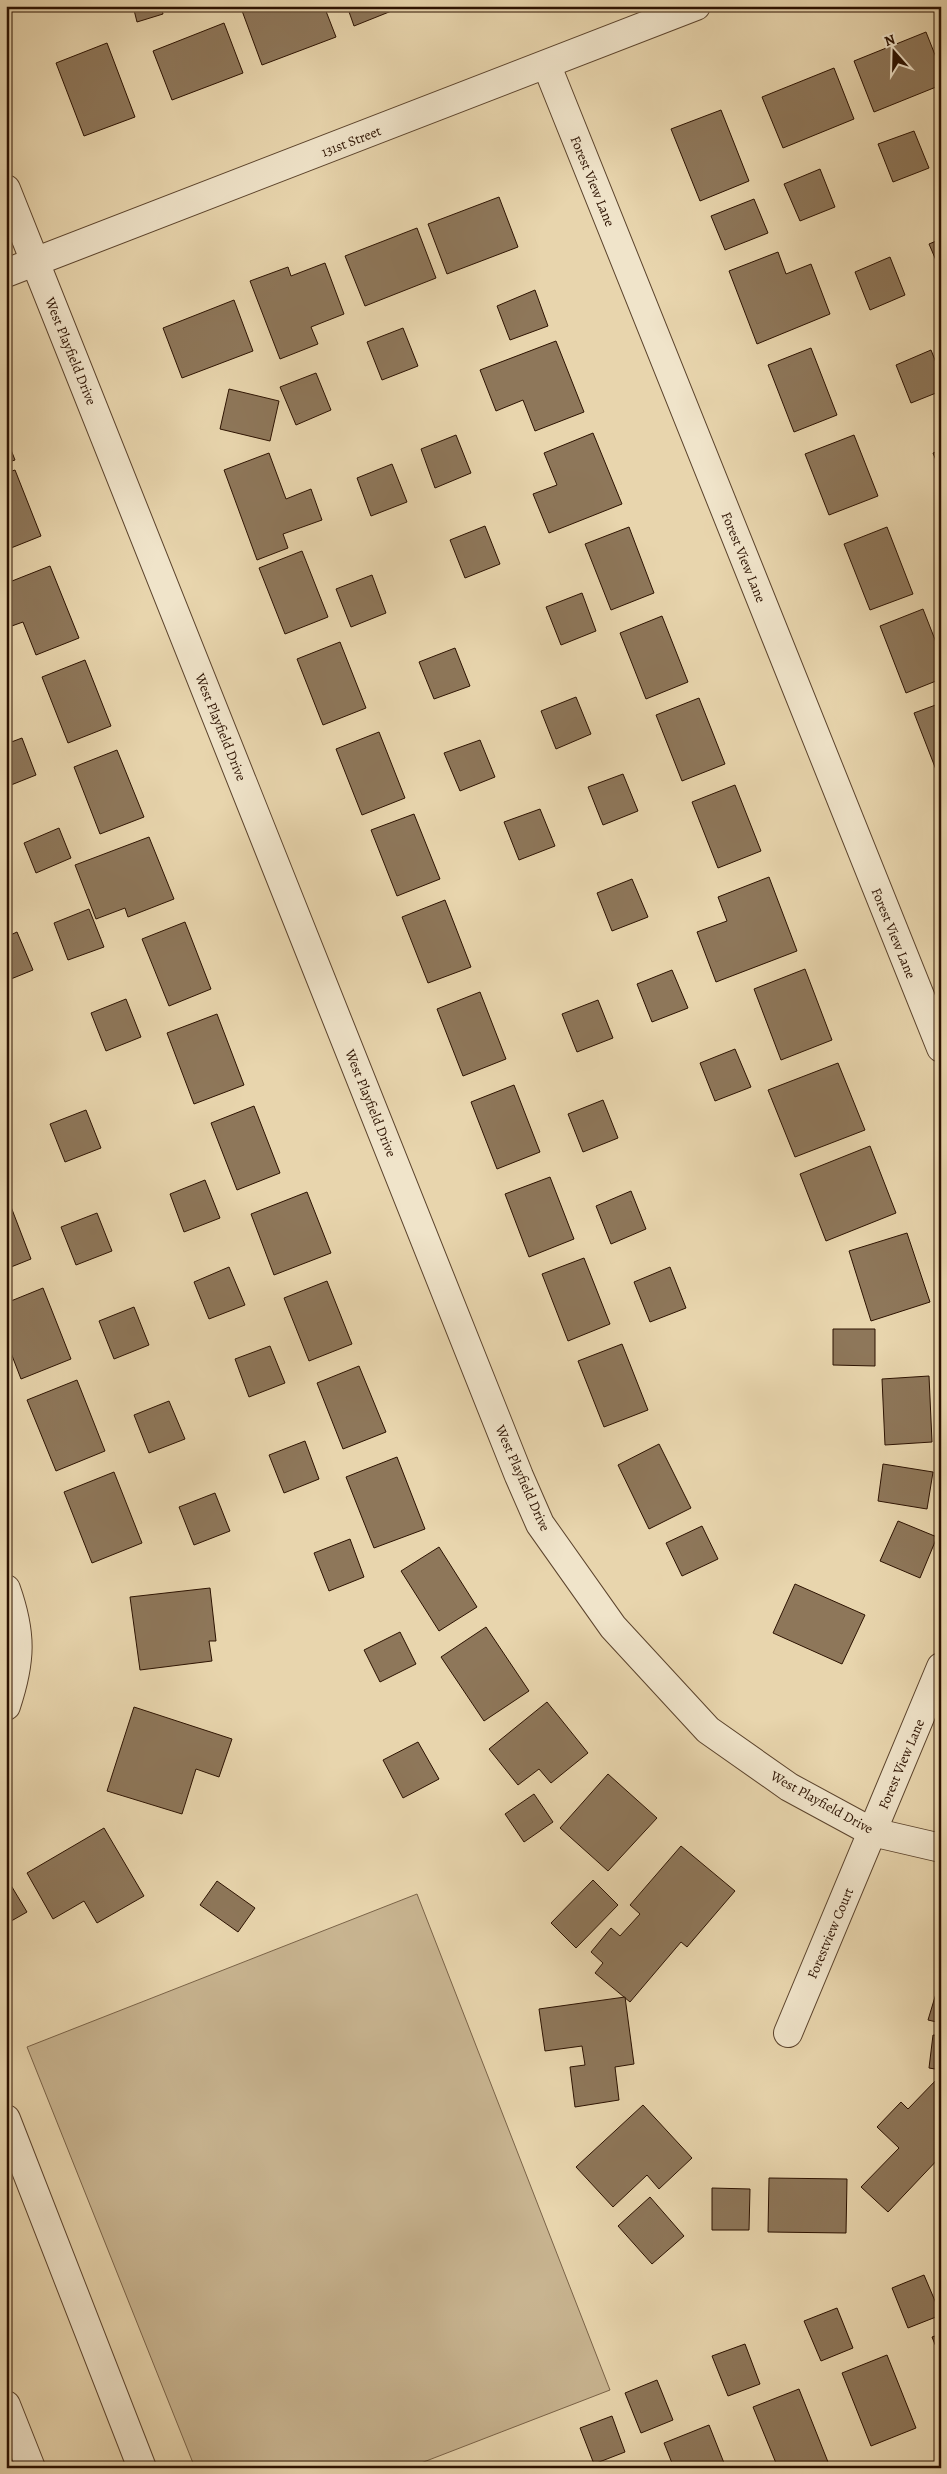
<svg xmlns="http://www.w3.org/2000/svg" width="947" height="2474" viewBox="0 0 947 2474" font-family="Alegreya,serif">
<rect width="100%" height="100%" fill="#e8d5ad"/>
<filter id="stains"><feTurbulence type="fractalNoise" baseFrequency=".004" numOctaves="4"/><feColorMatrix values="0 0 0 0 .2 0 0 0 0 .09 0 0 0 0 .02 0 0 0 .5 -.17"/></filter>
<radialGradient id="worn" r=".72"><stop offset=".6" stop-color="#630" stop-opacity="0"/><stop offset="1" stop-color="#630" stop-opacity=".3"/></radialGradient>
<polygon fill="#c8b490" stroke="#7a6348" points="417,1894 610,2390 408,2468 195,2468 27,2047"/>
<g fill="#8e775a" stroke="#2c1201">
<polygon points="133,6 161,6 163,14 137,22"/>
<polygon points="244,6 324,6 336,37 262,65 241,8"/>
<polygon points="347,6 404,6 354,26"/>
<polygon points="224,23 243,73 172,100 153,51"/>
<polygon points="926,32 941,70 941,85 874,112 854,61"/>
<polygon points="107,43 135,117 84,136 56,63"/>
<polygon points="834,68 854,119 783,148 762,97"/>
<polygon points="721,110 749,181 700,201 671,129"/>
<polygon points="914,131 929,168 893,182 878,144"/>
<polygon points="820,169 835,207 800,221 784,184"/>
<polygon points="499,197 518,247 447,274 428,224"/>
<polygon points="754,199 768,233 725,250 711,216"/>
<polygon points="417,228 436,278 365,306 345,256"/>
<polygon points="941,239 941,272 929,244"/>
<polygon points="778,252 786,274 811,264 830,314 757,344 729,271"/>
<polygon points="890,257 905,295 870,310 855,272"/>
<polygon points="325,263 344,314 311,327 318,344 280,359 250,281 288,267 291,276"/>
<polygon points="535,290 548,326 510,340 497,306"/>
<polygon points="234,300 253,351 182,378 163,328"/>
<polygon points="403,328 418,366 382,380 367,342"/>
<polygon points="556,341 584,412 535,431 523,400 496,411 480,370"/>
<polygon points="811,348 837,415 794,432 768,365"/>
<polygon points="931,350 941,375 941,391 911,403 896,365"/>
<polygon points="316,373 331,410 296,425 280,387"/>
<polygon points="229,389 279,401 270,441 220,429"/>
<polygon points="593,433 622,504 549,533 533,494 557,485 544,453"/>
<polygon points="456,435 471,473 435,488 421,449"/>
<polygon points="854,435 878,496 829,515 805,454"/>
<polygon points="6,437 15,460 6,463"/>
<polygon points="941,450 941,472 933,453"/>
<polygon points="269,453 286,499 311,489 322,520 283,534 288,548 257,560 224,470"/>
<polygon points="392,464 407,502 371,516 357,478"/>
<polygon points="15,470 41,536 6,550 6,473"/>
<polygon points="485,526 500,564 465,578 450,540"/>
<polygon points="629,527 654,593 611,610 585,544"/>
<polygon points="887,527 913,594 870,610 844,544"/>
<polygon points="302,551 328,617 285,634 259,568"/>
<polygon points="50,566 79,638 36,655 23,622 6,628 7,583"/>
<polygon points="372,575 386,613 351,627 336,589"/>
<polygon points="582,593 596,631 561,645 546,607"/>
<polygon points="923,609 941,655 941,679 906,693 880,626"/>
<polygon points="662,616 688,682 646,699 620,633"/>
<polygon points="340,642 366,708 323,725 297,659"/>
<polygon points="455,648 470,686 434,699 419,662"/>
<polygon points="85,660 111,726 68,743 42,677"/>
<polygon points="576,697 591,734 556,749 541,711"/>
<polygon points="699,698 725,764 682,781 656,715"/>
<polygon points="941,703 941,780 940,780 914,713"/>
<polygon points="379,732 405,798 362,815 336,749"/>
<polygon points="22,738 36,775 6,787 6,744"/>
<polygon points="480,740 495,777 460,791 444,753"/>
<polygon points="117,750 144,817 100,834 74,767"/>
<polygon points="623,774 638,811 603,825 588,787"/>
<polygon points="735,785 761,851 718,868 692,802"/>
<polygon points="540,809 555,846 519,860 504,822"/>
<polygon points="414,814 440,879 397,896 371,830"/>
<polygon points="59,828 71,858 36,873 24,843"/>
<polygon points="149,837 174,899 128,917 125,908 96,919 75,865"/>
<polygon points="769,877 797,951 716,982 697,932 727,921 718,897"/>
<polygon points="632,879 648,917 612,931 597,893"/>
<polygon points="445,900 471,967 428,983 402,917"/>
<polygon points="89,909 104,947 68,960 54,923"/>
<polygon points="185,922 211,989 169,1006 142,939"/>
<polygon points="17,932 33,970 6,981 6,937"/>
<polygon points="805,969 832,1040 781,1060 754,989"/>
<polygon points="672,970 688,1008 652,1022 637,984"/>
<polygon points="480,992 506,1059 463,1076 437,1009"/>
<polygon points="126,999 141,1037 106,1051 91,1013"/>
<polygon points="598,1000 613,1038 577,1052 562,1014"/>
<polygon points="217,1014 244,1085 194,1104 167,1033"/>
<polygon points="735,1049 751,1087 715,1101 700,1063"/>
<polygon points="838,1063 865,1130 795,1157 768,1090"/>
<polygon points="514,1085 540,1152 497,1169 471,1102"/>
<polygon points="603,1100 618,1138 583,1152 568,1114"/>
<polygon points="254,1106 280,1173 237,1190 211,1123"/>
<polygon points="86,1110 101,1148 65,1162 50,1124"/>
<polygon points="870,1146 896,1213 826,1241 800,1174"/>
<polygon points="550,1177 574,1239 529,1257 505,1194"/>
<polygon points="205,1180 220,1218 184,1232 170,1194"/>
<polygon points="631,1191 646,1229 611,1244 596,1206"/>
<polygon points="307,1192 331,1253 274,1275 251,1214"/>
<polygon points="8,1199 31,1259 6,1269 6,1200"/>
<polygon points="97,1213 112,1251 76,1265 61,1227"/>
<polygon points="907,1233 930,1302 871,1321 849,1251"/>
<polygon points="584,1258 610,1324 568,1341 542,1274"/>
<polygon points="229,1267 245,1305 209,1319 194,1282"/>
<polygon points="670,1267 686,1308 650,1322 634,1282"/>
<polygon points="327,1281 352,1344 309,1361 284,1298"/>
<polygon points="43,1288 71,1359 21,1379 6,1340 6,1303"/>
<polygon points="134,1307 149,1345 114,1359 99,1321"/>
<polygon points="833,1329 875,1329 875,1366 833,1365"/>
<polygon points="622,1344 648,1410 604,1427 578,1361"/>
<polygon points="270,1346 285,1383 249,1397 235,1359"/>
<polygon points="359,1366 386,1432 343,1449 317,1383"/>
<polygon points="929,1376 932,1442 885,1445 882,1379"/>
<polygon points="77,1380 105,1451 56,1471 27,1400"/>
<polygon points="169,1401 185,1439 149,1453 134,1415"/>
<polygon points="305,1441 319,1479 284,1493 269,1455"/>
<polygon points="659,1444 691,1508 649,1529 618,1465"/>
<polygon points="397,1457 425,1529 374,1548 346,1477"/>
<polygon points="883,1464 933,1472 927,1509 878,1501"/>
<polygon points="114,1472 142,1543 92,1563 64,1492"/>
<polygon points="215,1493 230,1531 194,1545 179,1507"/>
<polygon points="898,1521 937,1537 920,1578 880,1561"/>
<polygon points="702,1526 718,1559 682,1576 666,1543"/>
<polygon points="350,1539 364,1577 329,1591 314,1553"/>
<polygon points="439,1547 477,1607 439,1631 401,1571"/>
<polygon points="795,1584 865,1615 842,1664 773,1633"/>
<polygon points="210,1588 216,1641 209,1641 212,1661 140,1670 130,1597"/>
<polygon points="486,1627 529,1691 484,1721 441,1657"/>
<polygon points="400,1632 416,1664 380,1682 364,1650"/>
<polygon points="547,1702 588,1753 551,1783 539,1769 518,1785 489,1749"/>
<polygon points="134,1707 232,1739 219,1777 196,1769 182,1814 107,1791"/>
<polygon points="418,1742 439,1779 403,1798 383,1760"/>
<polygon points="608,1774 657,1818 608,1871 560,1828"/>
<polygon points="534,1794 553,1822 524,1842 505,1814"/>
<polygon points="104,1828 144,1896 97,1923 84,1901 53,1919 27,1873"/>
<polygon points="681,1846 735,1891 687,1947 681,1942 630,2002 595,1973 603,1963 591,1952 611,1928 620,1936 640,1914 630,1905"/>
<polygon points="6,1877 27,1912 6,1924"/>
<polygon points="593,1880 618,1905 576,1948 551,1923"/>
<polygon points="217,1881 255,1908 238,1932 200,1905"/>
<polygon points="941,1977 941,2023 928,2020"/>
<polygon points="625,1997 634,2064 615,2067 619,2100 575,2107 570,2067 585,2065 582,2046 545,2051 539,2009"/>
<polygon points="933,2035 941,2036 941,2070 929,2068"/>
<polygon points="938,2078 941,2080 941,2156 888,2212 861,2187 899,2148 877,2127 901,2102 908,2109"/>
<polygon points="643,2105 692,2158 659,2189 647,2175 613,2207 576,2167"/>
<polygon points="769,2178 847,2179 846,2233 768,2232"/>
<polygon points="712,2188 750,2189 749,2230 712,2230"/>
<polygon points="650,2197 684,2236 652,2264 618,2226"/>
<polygon points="924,2275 941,2315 908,2328 892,2288"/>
<polygon points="837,2308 853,2348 821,2361 804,2321"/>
<polygon points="941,2334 941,2359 932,2337"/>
<polygon points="745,2344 760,2384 728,2396 712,2356"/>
<polygon points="887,2355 916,2428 871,2446 842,2373"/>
<polygon points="657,2380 673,2420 641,2433 625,2393"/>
<polygon points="799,2389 828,2462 814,2468 778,2468 753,2407"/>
<polygon points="612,2416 625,2452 594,2464 580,2428"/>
<polygon points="709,2425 726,2468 674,2468 664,2443"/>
</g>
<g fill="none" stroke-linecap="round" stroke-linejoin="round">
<defs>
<g id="minor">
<polyline points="547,66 941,1048"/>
<polyline points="6,189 519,1476 540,1524 613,1627 708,1730 789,1787 872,1832 941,1848"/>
<polyline points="6,273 696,6"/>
<path d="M6,1589C22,1634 21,1661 6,1706"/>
<polyline points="788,2033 941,1667"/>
<polyline points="6,2119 142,2468"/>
<polyline points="6,2405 31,2468"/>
</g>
</defs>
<use href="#minor" stroke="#5b432c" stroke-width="30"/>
<use href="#minor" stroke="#f0e4ca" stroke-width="28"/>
</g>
<g text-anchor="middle" stroke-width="4" stroke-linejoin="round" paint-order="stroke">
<g font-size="14" fill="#2c1201" stroke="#f0e4ca">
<text transform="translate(351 141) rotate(-21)" y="5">131st Street</text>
<text transform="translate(593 181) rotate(68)" y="5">Forest View Lane</text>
<text transform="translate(71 351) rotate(68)" y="5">West Playfield Drive</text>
<text transform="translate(744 557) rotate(68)" y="5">Forest View Lane</text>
<text transform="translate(221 727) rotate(68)" y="5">West Playfield Drive</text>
<text transform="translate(894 933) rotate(68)" y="5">Forest View Lane</text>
<text transform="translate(371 1103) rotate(68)" y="5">West Playfield Drive</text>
<text transform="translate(523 1478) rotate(66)" y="5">West Playfield Drive</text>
<text transform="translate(901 1764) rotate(-67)" y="5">Forest View Lane</text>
<text transform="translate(822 1802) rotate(29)" y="5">West Playfield Drive</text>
<text transform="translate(830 1933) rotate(-67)" y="5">Forestview Court</text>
</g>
</g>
<rect width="947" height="2474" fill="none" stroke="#e8d5ad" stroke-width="25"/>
<rect x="8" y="8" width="932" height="2459" fill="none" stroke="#2c1201" stroke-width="2.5"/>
<rect x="12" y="12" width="922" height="2449" fill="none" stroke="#2c1201"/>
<g transform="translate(894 52) rotate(340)" stroke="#f0e4ca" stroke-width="4" paint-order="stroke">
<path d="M0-4L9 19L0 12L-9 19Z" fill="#2c1201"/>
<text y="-8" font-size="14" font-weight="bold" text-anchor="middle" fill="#2c1201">N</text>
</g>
<rect width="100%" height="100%" filter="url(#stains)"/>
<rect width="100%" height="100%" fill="url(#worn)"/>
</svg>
